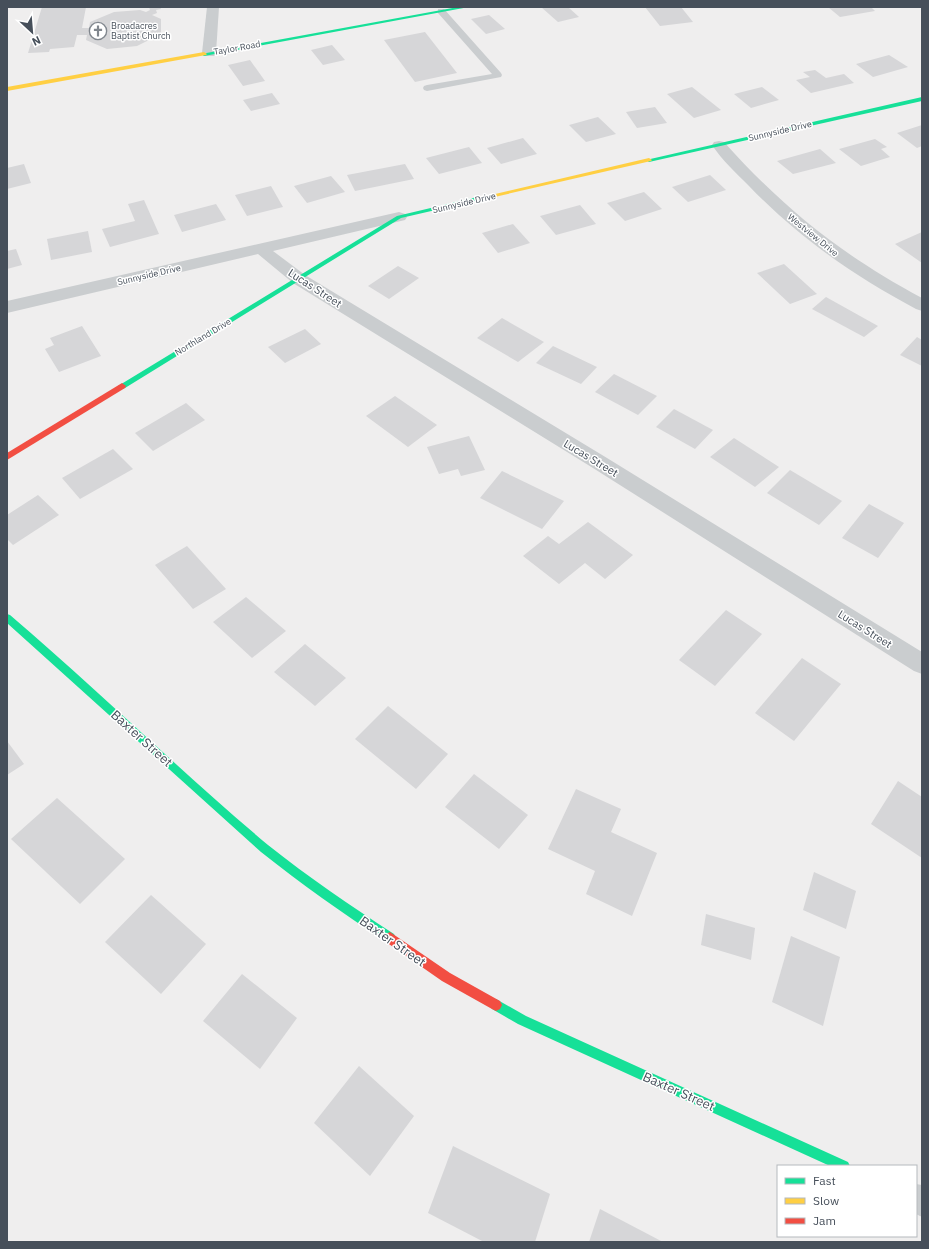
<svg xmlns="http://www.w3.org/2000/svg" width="929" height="1249" viewBox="0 0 929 1249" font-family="'IBM Plex Sans',sans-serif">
<rect width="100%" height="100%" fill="#efeeee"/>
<g fill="#d6d6d8">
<polygon points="42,7 86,7 82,28 89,28 90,22 114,12 140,10 146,12 150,10 149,7 160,7 161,9 156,10 157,13 152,15 161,19 161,34 137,46 107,49 86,40 87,35 77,35 74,47 50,49 49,52 28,53"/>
<polygon points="541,7 568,7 579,17 558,22"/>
<polygon points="645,7 681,7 693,22 660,26"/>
<polygon points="828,7 871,7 875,11 840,17"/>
<polygon points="489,15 505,29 486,34 471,19"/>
<polygon points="425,32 457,73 415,82 384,40"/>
<polygon points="332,45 345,60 323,65 311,50"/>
<polygon points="889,55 908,67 873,77 856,64"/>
<polygon points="250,60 265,81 243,86 228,65"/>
<polygon points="815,70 826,78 844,74 854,83 811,93 796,80 810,77 803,72"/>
<polygon points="692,87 721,110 694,118 667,94"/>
<polygon points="762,87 779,100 751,108 734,94"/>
<polygon points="272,93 280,104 251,111 243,100"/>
<polygon points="655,107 667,123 637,128 626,112"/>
<polygon points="598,117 616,134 586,142 569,125"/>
<polygon points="922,125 922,146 917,148 897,133"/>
<polygon points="523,138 537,154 501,164 487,148"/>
<polygon points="875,139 887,147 881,149 890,157 861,166 839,149"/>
<polygon points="469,147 482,163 439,174 426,158"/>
<polygon points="820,149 836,163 793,174 777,161"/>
<polygon points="24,164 31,183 7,189 7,168"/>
<polygon points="405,164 414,179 355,191 347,175"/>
<polygon points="710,175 726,190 688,202 672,187"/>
<polygon points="331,176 345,192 307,203 294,186"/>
<polygon points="271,186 283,207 247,216 235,195"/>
<polygon points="644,192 662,209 625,221 607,203"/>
<polygon points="144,200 159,234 110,247 102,229 135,221 128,204"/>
<polygon points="216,204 226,220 182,232 174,215"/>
<polygon points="580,205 596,224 556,235 540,216"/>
<polygon points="513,224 530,243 498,253 482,233"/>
<polygon points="88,231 92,252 51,260 47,239"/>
<polygon points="922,232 922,263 895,244"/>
<polygon points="16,249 22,265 7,269 7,251"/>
<polygon points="784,264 817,294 790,304 757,273"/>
<polygon points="398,266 419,278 389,299 368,286"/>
<polygon points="826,297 878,326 864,337 812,309"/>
<polygon points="502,318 544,342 518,362 477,338"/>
<polygon points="82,326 101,356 59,372 45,349 54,345 50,338"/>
<polygon points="305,329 321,344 285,363 268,347"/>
<polygon points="917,337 922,340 922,366 900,355"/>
<polygon points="553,346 597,367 581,384 536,363"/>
<polygon points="614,374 657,396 638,415 595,392"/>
<polygon points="395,396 437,425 408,447 366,416"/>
<polygon points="186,403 205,420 153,451 135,433"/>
<polygon points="674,409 713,430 695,449 656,427"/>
<polygon points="469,436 485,470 461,476 458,469 439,474 427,447"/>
<polygon points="734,438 779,467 755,487 710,457"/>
<polygon points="113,449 133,469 80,499 62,478"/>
<polygon points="790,470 842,501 819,525 767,493"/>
<polygon points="502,471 564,501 542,529 480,498"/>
<polygon points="38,495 59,515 13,545 7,539 7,515"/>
<polygon points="869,504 904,523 878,558 842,538"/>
<polygon points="588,522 633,555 605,579 585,563 559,584 523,556 548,536 559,544"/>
<polygon points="187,546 226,589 193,609 155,565"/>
<polygon points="246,597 286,631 252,658 213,622"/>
<polygon points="726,610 762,634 715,686 679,660"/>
<polygon points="305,644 346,678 315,706 274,672"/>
<polygon points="802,658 841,684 794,741 755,713"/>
<polygon points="388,706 448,754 416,789 355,739"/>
<polygon points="7,741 24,764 7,775"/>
<polygon points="474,774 528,815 499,849 445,807"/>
<polygon points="898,781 922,797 922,858 871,824"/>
<polygon points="576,789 621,809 611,832 657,853 632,916 586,894 595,871 548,849"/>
<polygon points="57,798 125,859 80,904 11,839"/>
<polygon points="814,872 856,891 846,929 803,910"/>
<polygon points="151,895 206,944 161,994 105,942"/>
<polygon points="706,914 755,928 751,960 701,945"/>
<polygon points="791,936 840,957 823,1026 772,1002"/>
<polygon points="242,974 297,1018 260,1069 203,1021"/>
<polygon points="359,1066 414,1116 370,1176 314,1123"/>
<polygon points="453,1146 550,1194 535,1242 484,1242 428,1213"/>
<polygon points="600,1209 663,1242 589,1242"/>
</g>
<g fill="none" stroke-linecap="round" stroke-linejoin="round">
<polygon fill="#cacdcf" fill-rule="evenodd" points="438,9 444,9 501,73 502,75 501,77 427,91 424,90 423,88 424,86 427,85 492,74 438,13"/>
<g fill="#cacdcf" fill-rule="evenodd">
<polygon points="207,7 219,7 216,53 214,56 204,56 202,53"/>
<path d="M719,141L724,142C785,210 842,255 922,298V311L916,309C853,275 799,238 749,186C736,173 722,160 712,145L714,142Z"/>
<polygon points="399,212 405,214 407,217 405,220 273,251 305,275 607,458 922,652 922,674 914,671 593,468 293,283 258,254 7,313 7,301"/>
<polygon points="916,1184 922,1185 922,1217 916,1214"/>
</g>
<g fill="#16e098" fill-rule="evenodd">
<polygon points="458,7 469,7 204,56 201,54"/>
<polygon points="922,97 922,101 649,162 646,160"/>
<polygon points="477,197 480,199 479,200 401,218 125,388 122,389 118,386 397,216"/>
<path d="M7,614L10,615C98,690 180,771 268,845C308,877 351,906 394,934L396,938L394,942L390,944L386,942C343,913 301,884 261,852L7,623Z"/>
<polygon points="496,999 526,1016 848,1162 850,1166 830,1166 518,1024 492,1009 490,1005 492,1001"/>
</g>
<g fill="#ffcf43" fill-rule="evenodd">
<polygon points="204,52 207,54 206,55 7,91 7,87"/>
<polygon points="649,158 652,160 651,161 477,201 474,199"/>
</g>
<g fill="#f24e42" fill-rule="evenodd">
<polygon points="122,383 126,386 125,388 7,460 7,453"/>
<polygon points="390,932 450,973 500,1001 502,1005 500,1009 496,1011 492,1009 442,981 386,942 384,938 386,934"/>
</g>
</g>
<defs>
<symbol id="church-ring" viewBox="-11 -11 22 22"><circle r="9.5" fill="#fff" stroke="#81878e" stroke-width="1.5"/><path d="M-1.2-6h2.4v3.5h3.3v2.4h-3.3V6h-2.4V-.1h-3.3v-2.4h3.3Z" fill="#81878e"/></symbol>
</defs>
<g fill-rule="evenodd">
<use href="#church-ring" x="88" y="21" width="20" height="20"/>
</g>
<g text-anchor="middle" stroke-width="3" stroke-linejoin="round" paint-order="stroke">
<g font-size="9" fill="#464f5a" stroke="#fff" text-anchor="start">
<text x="111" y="29">Broadacres<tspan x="111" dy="10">Baptist Church</tspan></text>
</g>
<g font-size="9" fill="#464f5a" stroke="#fff">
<text transform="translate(237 48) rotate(-10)" y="3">Taylor Road</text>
<text transform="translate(780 131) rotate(-13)" y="3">Sunnyside Drive</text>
<text transform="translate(464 203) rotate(-13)" y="3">Sunnyside Drive</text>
<text transform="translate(813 235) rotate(39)" y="3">Westview Drive</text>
<text transform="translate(149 275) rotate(-13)" y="3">Sunnyside Drive</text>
<text transform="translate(203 337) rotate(-31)" y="3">Northland Drive</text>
</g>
<g font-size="11" fill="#464f5a" stroke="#fff">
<text transform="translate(315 288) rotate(33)" y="4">Lucas Street</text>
<text transform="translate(591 458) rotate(31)" y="4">Lucas Street</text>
<text transform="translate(865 629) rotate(32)" y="4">Lucas Street</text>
</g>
<g font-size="13" fill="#464f5a" stroke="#fff">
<text transform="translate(142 738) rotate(42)" y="5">Baxter Street</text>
<text transform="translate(393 941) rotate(35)" y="5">Baxter Street</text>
<text transform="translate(679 1091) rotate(24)" y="5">Baxter Street</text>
</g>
</g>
<rect width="929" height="1249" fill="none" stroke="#464f5a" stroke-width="16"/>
<rect x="777" y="1165" width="140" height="72" fill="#ffffff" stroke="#b5b9bd"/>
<rect x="785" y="1178" width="20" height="6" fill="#16e098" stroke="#b5b9bd"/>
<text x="813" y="1185" font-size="12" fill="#464f5a">Fast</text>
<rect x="785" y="1198" width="20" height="6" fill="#ffcf43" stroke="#b5b9bd"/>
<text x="813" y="1205" font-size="12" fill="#464f5a">Slow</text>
<rect x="785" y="1218" width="20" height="6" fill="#f24e42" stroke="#b5b9bd"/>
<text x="813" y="1225" font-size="12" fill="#464f5a">Jam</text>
<g transform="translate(32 32) rotate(154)" stroke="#ffffff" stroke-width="3" paint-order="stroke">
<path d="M0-3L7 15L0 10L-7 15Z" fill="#464f5a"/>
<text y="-6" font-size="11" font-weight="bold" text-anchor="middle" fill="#464f5a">N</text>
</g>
</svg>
